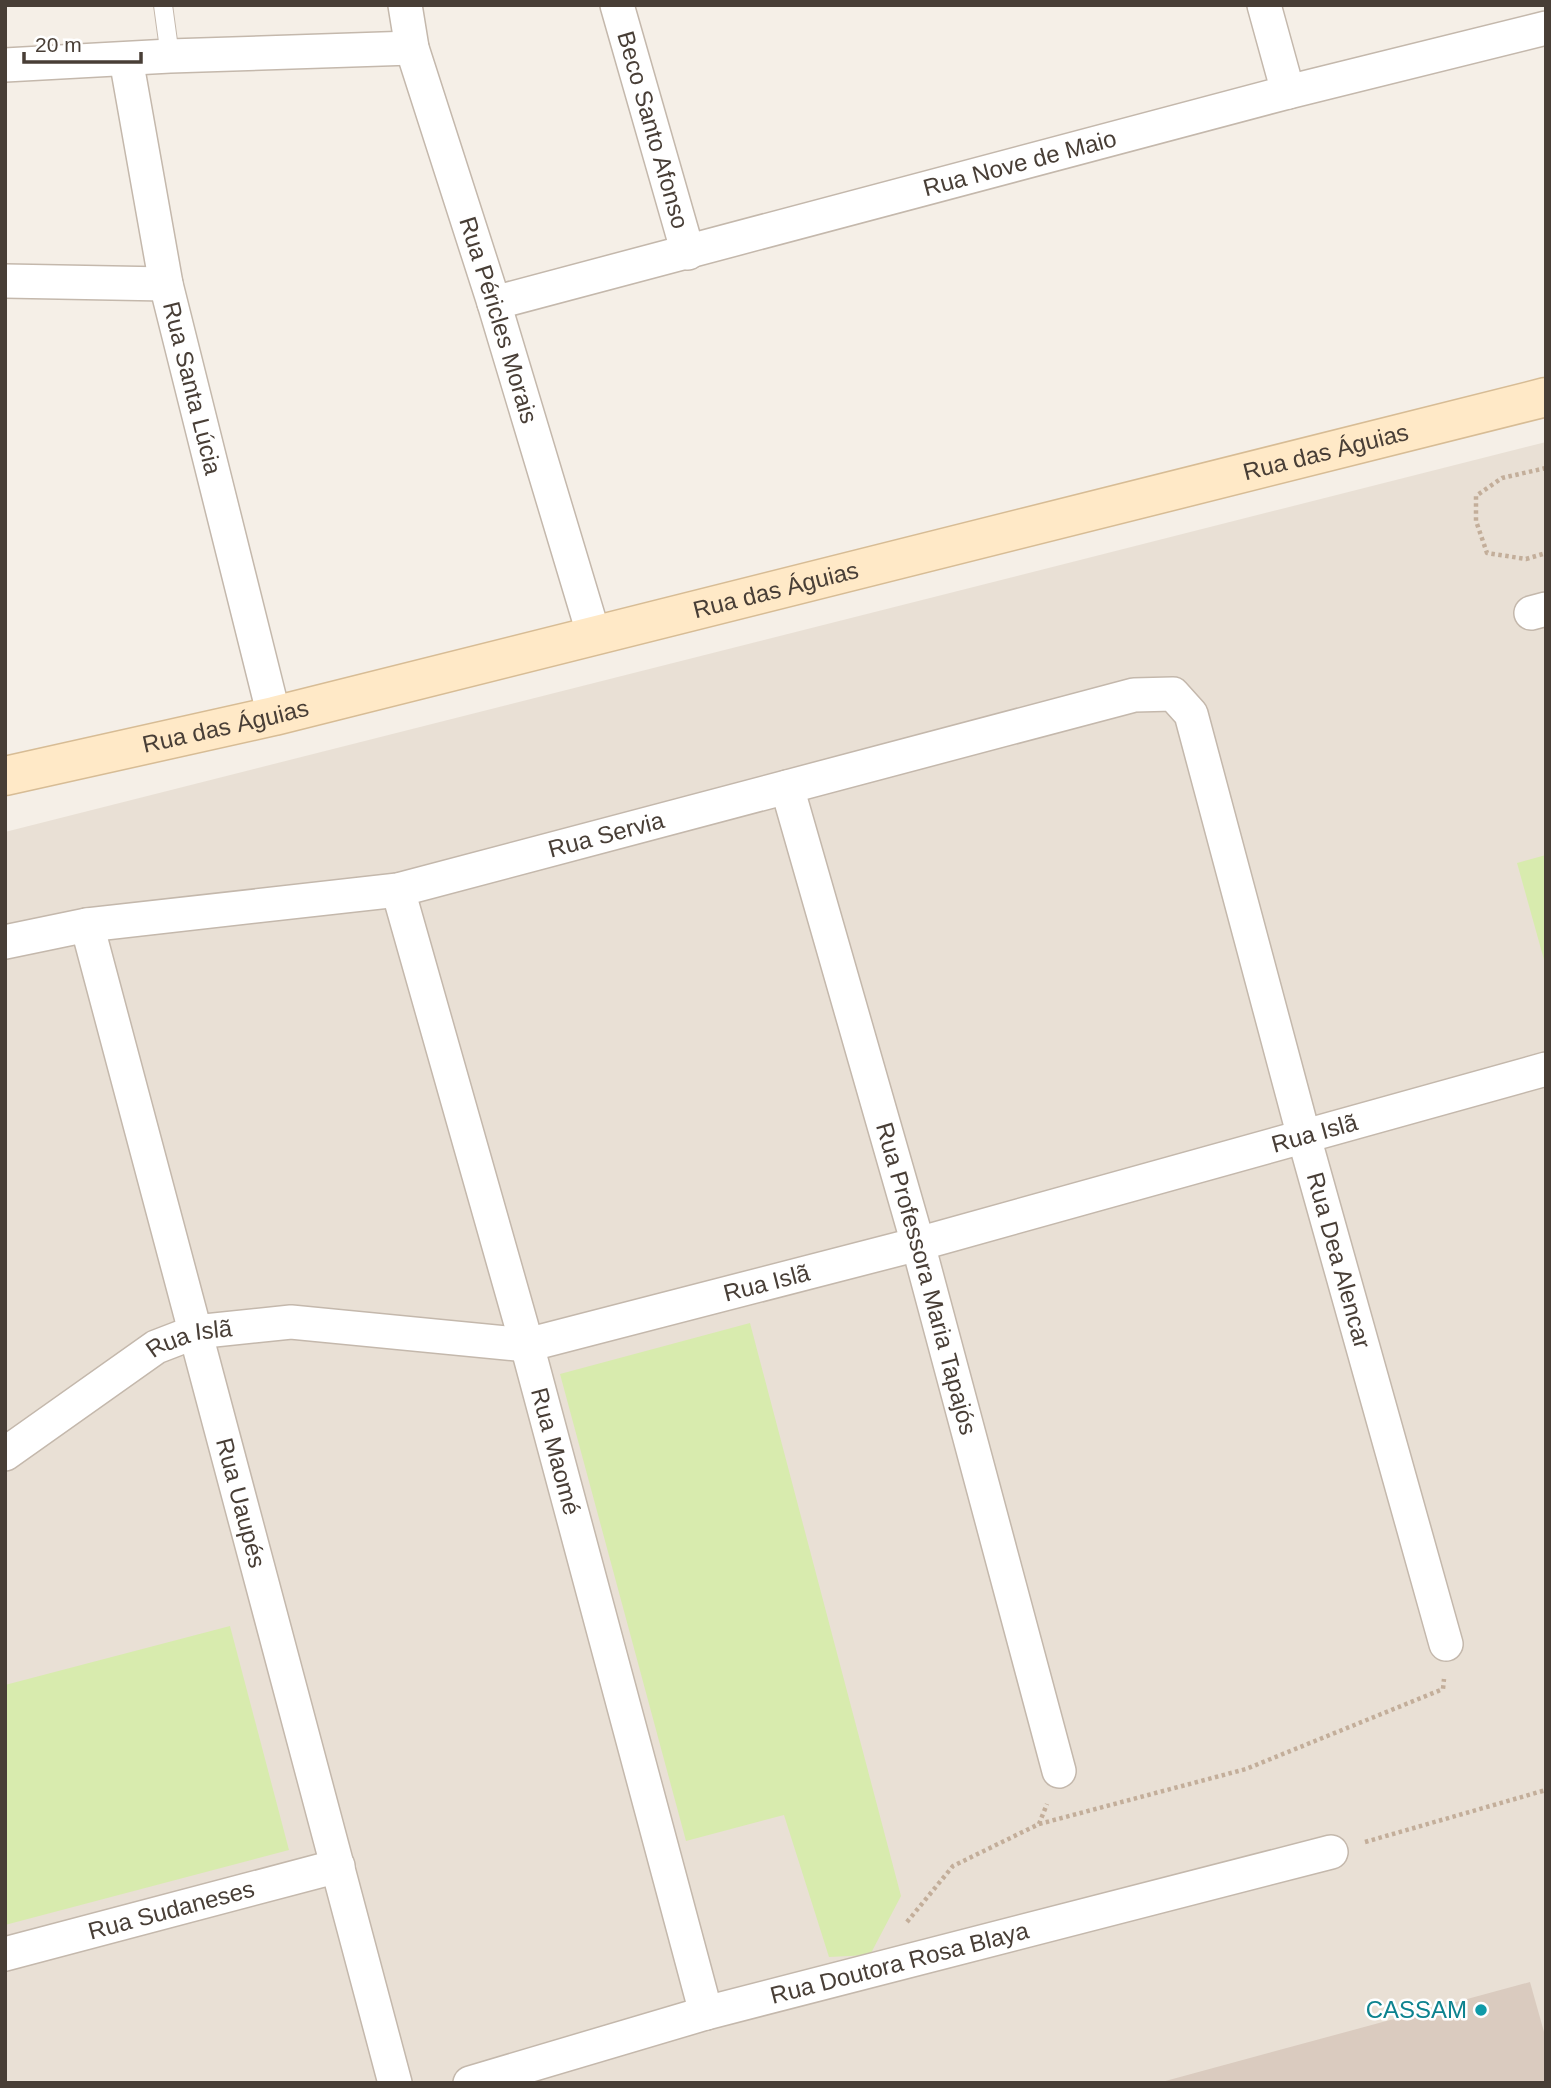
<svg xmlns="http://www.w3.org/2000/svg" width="1551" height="2088" viewBox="0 0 1551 2088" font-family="Helvetica,sans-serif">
<rect width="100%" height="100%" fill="#f5efe7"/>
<polygon fill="#e9e0d5" points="1546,442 1546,2083 5,2083 5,832"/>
<g fill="#d8ebae">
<polygon points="1546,855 1546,967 1517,863"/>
<polygon points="750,1323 901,1896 870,1955 829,1957 784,1815 686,1841 560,1374"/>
<polygon points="230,1626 289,1850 5,1925 5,1685"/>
</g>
<polygon fill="#dacbbf" points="1530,1982 1546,2039 1546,2083 1158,2083"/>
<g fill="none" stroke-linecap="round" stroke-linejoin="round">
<defs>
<polyline id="lane" points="163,5 170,56"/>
<g id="street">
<path id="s1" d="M405,5L412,48L494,303L594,636"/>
<path id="s2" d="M617,5L688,253"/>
<polyline points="1264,5 1288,92"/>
<path id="s3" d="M126,59L166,284L274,716"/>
<polyline points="5,65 170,56 412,48"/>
<polyline points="5,281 166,284"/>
<path id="s4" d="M494,303L1288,92L1546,28"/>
<polyline points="1531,613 1546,609"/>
<path id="s5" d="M787,787L918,1244L1059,1771"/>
<path id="s6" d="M398,890L527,1345L706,2013"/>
<path id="s7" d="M87,925L395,2083"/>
<path id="s8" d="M5,942L87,925L398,890L1134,695L1173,694L1191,714L1304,1137L1446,1644"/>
<path id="s9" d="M5,1454L156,1347L195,1332L291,1322L527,1345L918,1244L1546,1069"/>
<path id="s10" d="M5,1954L338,1866"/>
<path id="s11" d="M470,2083L706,2013L1331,1852"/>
</g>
<g id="secondary">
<path id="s12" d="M5,776L274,716L1546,397"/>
</g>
</defs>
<use href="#lane" stroke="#c4b8ac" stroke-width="20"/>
<use href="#street" stroke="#c4b8ac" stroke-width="36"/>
<use href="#secondary" stroke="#d7bc95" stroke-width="41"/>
<g stroke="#c3ae9a" stroke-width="4.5" stroke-dasharray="3.5 3.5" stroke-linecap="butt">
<polyline points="1546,468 1502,478 1476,496 1476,521 1487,553 1526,559 1546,553"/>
<polyline points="1039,1824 1246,1769 1443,1689 1444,1679"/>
<polyline points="1365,1842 1546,1790"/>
<polyline points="907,1922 953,1866 1039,1824 1047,1804"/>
</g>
<use href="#lane" stroke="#fff" stroke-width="18"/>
<use href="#street" stroke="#fff" stroke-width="33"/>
<use href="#secondary" stroke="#ffe9c7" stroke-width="38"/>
</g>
<circle fill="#0f9aa8" stroke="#fff" stroke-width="2.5" cx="1481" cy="2010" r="7"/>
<g text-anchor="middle" stroke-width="5" stroke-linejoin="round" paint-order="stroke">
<g font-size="24" fill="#483e36" stroke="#fff">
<text dy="8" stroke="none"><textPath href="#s2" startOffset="130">Beco Santo Afonso</textPath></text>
<text dy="8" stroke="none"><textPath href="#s4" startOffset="544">Rua Nove de Maio</textPath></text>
<text dy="8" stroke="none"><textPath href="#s1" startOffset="329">Rua Péricles Morais</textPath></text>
<text dy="8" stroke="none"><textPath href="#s3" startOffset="336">Rua Santa Lúcia</textPath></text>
<text dy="8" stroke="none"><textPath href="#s12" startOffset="1360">Rua das Águias</textPath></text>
<text dy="8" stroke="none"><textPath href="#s12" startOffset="793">Rua das Águias</textPath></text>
<text dy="8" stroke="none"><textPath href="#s12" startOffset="226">Rua das Águias</textPath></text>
<text dy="8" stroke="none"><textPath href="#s8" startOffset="612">Rua Servia</textPath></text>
<text dy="8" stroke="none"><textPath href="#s9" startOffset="1376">Rua Islã</textPath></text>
<text dy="8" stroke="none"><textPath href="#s8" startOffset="1790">Rua Dea Alencar</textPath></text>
<text dy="8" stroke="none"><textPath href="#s5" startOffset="511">Rua Professora Maria Tapajós</textPath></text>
<text dy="8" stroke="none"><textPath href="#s9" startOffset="808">Rua Islã</textPath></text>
<text dy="8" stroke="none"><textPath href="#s9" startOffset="220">Rua Islã</textPath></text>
<text dy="8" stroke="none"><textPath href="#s6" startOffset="583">Rua Maomé</textPath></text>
<text dy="8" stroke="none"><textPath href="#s7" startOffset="598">Rua Uaupés</textPath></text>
<text dy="8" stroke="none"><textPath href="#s10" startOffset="172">Rua Sudaneses</textPath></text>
<text dy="8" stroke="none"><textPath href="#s11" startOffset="446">Rua Doutora Rosa Blaya</textPath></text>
</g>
<g font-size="24" fill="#0d838f" stroke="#fff" text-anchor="end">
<text x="1467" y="2018">CASSAM</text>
</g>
</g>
<rect width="1551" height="2088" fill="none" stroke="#483e36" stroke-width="14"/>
<path d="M24 52v10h117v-10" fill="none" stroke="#483e36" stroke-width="3.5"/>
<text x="35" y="52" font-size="21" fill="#483e36" stroke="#ffffff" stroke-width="5" paint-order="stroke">20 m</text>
</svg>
